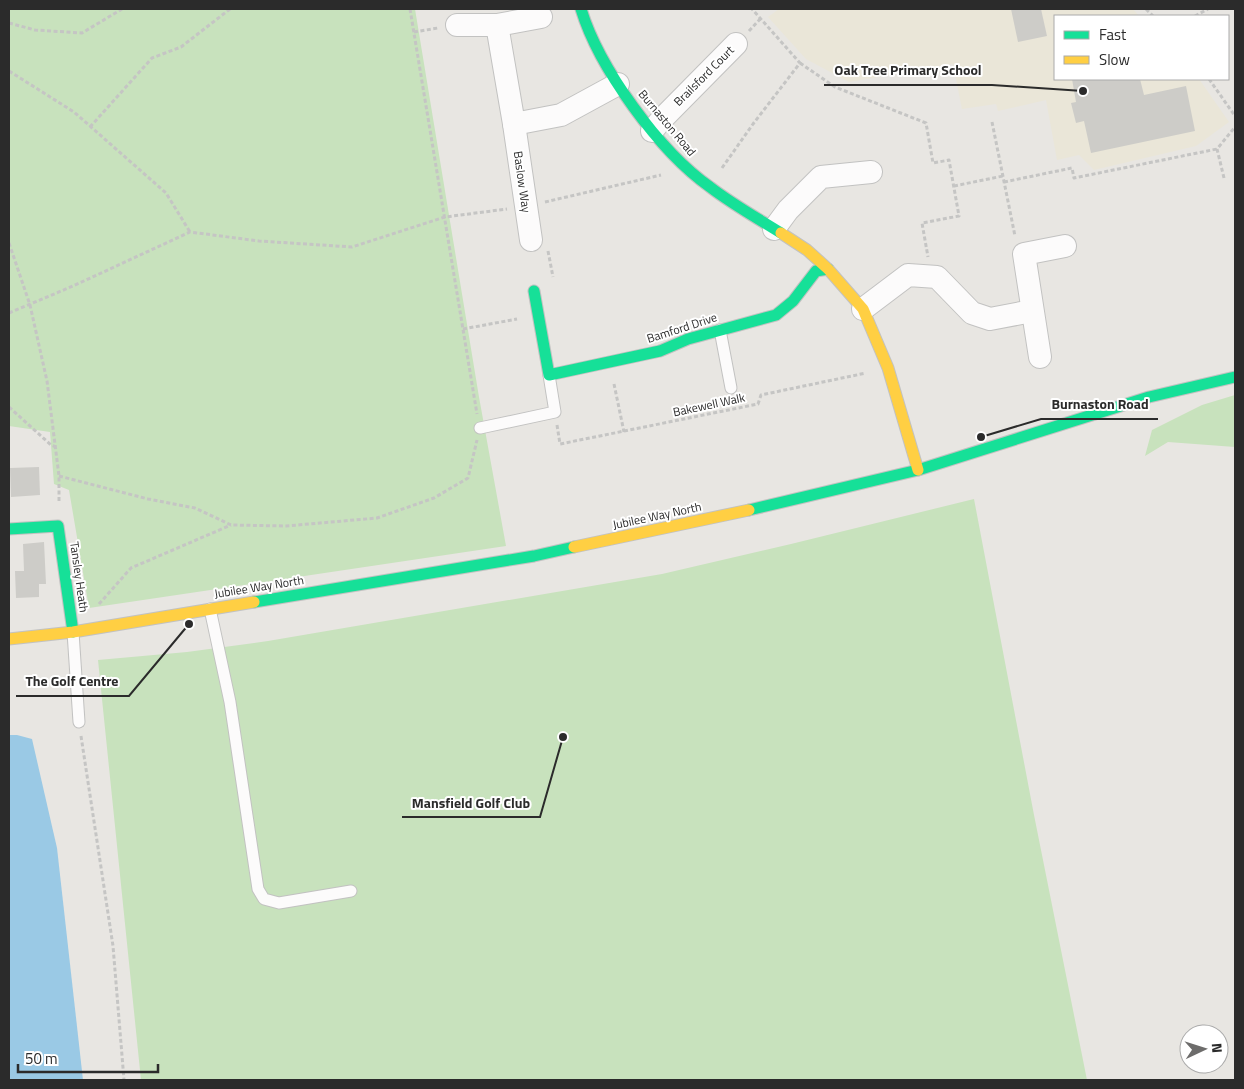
<svg xmlns="http://www.w3.org/2000/svg" width="1244" height="1089" viewBox="0 0 1244 1089" font-family="'Titillium Web',sans-serif">
<rect width="100%" height="100%" fill="#e8e6e2"/>
<polygon fill="#eae6d8" points="779,9 1133,9 1139,16 1055,16 1055,79 1199,79 1229,122 1196,146 1094,170 1079,155 1057,160 1046,100 998,111 996,104 962,109 953,64 849,82 806,59 768,17"/>
<g fill="#c8e2bd">
<polygon points="9,9 415,9 479,397 506,546 89,608 69,490 54,484 50,432 9,426"/>
<polygon points="1235,395 1235,447 1168,442 1145,456 1152,430 1202,405"/>
<polygon points="974,499 1034,815 1087,1080 141,1080 98,660 187,652 268,641 662,574 791,544"/>
</g>
<polygon fill="#9ac9e5" points="9,735 17,735 32,739 57,848 83,1080 9,1080"/>
<g fill="#cdccc8">
<polygon points="1011,9 1041,9 1047,36 1018,42"/>
<polygon points="1072,79 1140,79 1144,95 1186,86 1195,131 1091,153 1084,121 1076,123 1071,103 1076,102"/>
<polygon points="39,467 40,495 11,497 10,468"/>
<polygon points="44,542 46,584 39,584 39,597 16,598 15,571 24,571 23,544"/>
</g>
<g fill="none" stroke-linecap="round" stroke-linejoin="round">
<defs>
<g id="lane">
<polyline points="720,330 731,388"/>
<polyline points="480,428 555,412 549,375"/>
<polyline points="210,609 230,702 258,889 264,899 279,903 351,891"/>
<polyline points="73,632 79,722"/>
</g>
<g id="street">
<polyline points="457,25 497,25 541,17"/>
<polyline points="497,25 514,124 561,115 618,84"/>
<polyline points="514,124 531,240"/>
<polyline points="652,131 661,120 736,44"/>
<polyline points="774,229 788,210 821,177 871,172"/>
<polyline points="863,309 908,275 937,277 972,313 990,319 1032,311"/>
<polyline points="1040,357 1024,254 1065,246"/>
</g>
<g id="fast">
<path d="M581,9C599,68 659,151 710,187C732,204 757,218 781,233"/>
<polyline points="534,291 549,375 660,351 688,339 776,315 793,301 816,271 828,269"/>
<polyline points="749,510 918,470 1149,397 1235,377"/>
<polyline points="9,529 58,526 73,632"/>
<polyline points="254,602 534,556 574,547"/>
</g>
<g id="slow">
<polyline points="781,233 807,250 828,269 863,309 888,368 918,470"/>
<polyline points="574,547 749,510"/>
<polyline points="9,639 73,632 254,602"/>
</g>
</defs>
<use href="#lane" stroke="#c2c2c1" stroke-width="13"/>
<use href="#street" stroke="#c2c2c1" stroke-width="24"/>
<use href="#fast" stroke="#c2c2c1" stroke-width="13"/>
<use href="#slow" stroke="#c2c2c1" stroke-width="13"/>
<g stroke="#c5c5c4" stroke-width="3" stroke-dasharray="4 2.5" stroke-linecap="butt">
<polyline points="410,9 477,414"/>
<polyline points="1146,9 1153,16"/>
<polyline points="1195,16 1208,9"/>
<polyline points="9,23 35,30 82,33 122,9"/>
<polyline points="749,31 761,18"/>
<polyline points="414,32 438,28"/>
<polyline points="800,63 835,87 926,123 933,163 949,160 959,216 922,223 928,257"/>
<polyline points="9,71 74,112 166,193 190,232"/>
<polyline points="1209,79 1235,116"/>
<polyline points="992,122 1015,236"/>
<polyline points="90,127 152,58 181,47 230,9"/>
<polyline points="722,168 753,124 800,63 752,9"/>
<polyline points="1224,178 1217,149 1235,127"/>
<polyline points="1004,182 1072,168 1074,178 1217,149"/>
<polyline points="954,186 1003,176"/>
<polyline points="545,202 661,175"/>
<polyline points="9,243 30,305 47,381 59,476 59,503"/>
<polyline points="548,251 553,277"/>
<polyline points="9,313 73,286 190,232 259,241 352,247 445,217 507,209"/>
<polyline points="463,329 517,319"/>
<polyline points="614,384 624,432"/>
<polyline points="9,407 51,445 56,447"/>
<polyline points="557,425 560,444 758,404 761,395 866,373"/>
<polyline points="59,476 148,499 195,508 231,525 286,526 377,518 434,498 468,478 477,440"/>
<polyline points="99,604 131,568 231,525"/>
<polyline points="81,736 113,946 124,1080"/>
</g>
<use href="#lane" stroke="#fcfbfb" stroke-width="11"/>
<use href="#street" stroke="#fcfbfb" stroke-width="22"/>
<use href="#fast" stroke="#16e098" stroke-width="11"/>
<use href="#slow" stroke="#ffcf43" stroke-width="11"/>
</g>
<g text-anchor="middle" stroke-width="4" stroke-linejoin="round" paint-order="stroke">
<g font-size="12" fill="#2b2b2b" stroke="#fff">
<text transform="translate(704 76) rotate(-45)" y="4">Brailsford Court</text>
<text transform="translate(667 123) rotate(50)" y="4">Burnaston Road</text>
<text transform="translate(522 182) rotate(82)" y="4">Baslow Way</text>
<text transform="translate(682 328) rotate(-18)" y="4">Bamford Drive</text>
<text transform="translate(709 405) rotate(-12)" y="4">Bakewell Walk</text>
<text transform="translate(657 516) rotate(-12)" y="4">Jubilee Way North</text>
<text transform="translate(79 577) rotate(82)" y="4">Tansley Heath</text>
<text transform="translate(259 587) rotate(-9)" y="4">Jubilee Way North</text>
</g>
</g>
<path fill="none" stroke="#2b2b2b" stroke-width="2" d="M1083 91L992 85H824M981 437L1041 419H1158M189 624L129 696H16M563 737L540 817H402"/>
<g fill="#2b2b2b" stroke="#fff" stroke-width="2">
<circle cx="1083" cy="91" r="5"/>
<circle cx="981" cy="437" r="5"/>
<circle cx="189" cy="624" r="5"/>
<circle cx="563" cy="737" r="5"/>
</g>
<g font-size="14" text-anchor="middle" font-weight="bold" fill="#2b2b2b" stroke="#fff" stroke-width="4" stroke-linejoin="round" paint-order="stroke">
<text x="908" y="75">Oak Tree Primary School</text>
<text x="1100" y="409">Burnaston Road</text>
<text x="72" y="686">The Golf Centre</text>
<text x="471" y="808">Mansfield Golf Club</text>
</g>
<rect width="1244" height="1089" fill="none" stroke="#2b2b2b" stroke-width="20"/>
<rect x="1054" y="15" width="175" height="65" fill="#ffffff" stroke="#aaaaaa"/>
<rect x="1064" y="31" width="25" height="8" fill="#16e098" stroke="#aaaaaa"/>
<text x="1099" y="40" font-size="15" fill="#2b2b2b">Fast</text>
<rect x="1064" y="56" width="25" height="8" fill="#ffcf43" stroke="#aaaaaa"/>
<text x="1099" y="65" font-size="15" fill="#2b2b2b">Slow</text>
<g transform="translate(1204 1049) rotate(86)"><circle r="24" fill="#ffffff" stroke="#aaaaaa"/>
<path d="M0-4L9 19L0 12L-9 19Z" fill="#6d6c6b"/>
<text y="-8" font-size="14" font-weight="bold" text-anchor="middle" fill="#2b2b2b">N</text>
</g>
<path d="M18 1064v8h140v-8" fill="none" stroke="#2b2b2b" stroke-width="2.5"/>
<text x="25" y="1064" font-size="15" fill="#2b2b2b" stroke="#ffffff" stroke-width="4" paint-order="stroke">50 m</text>
</svg>
